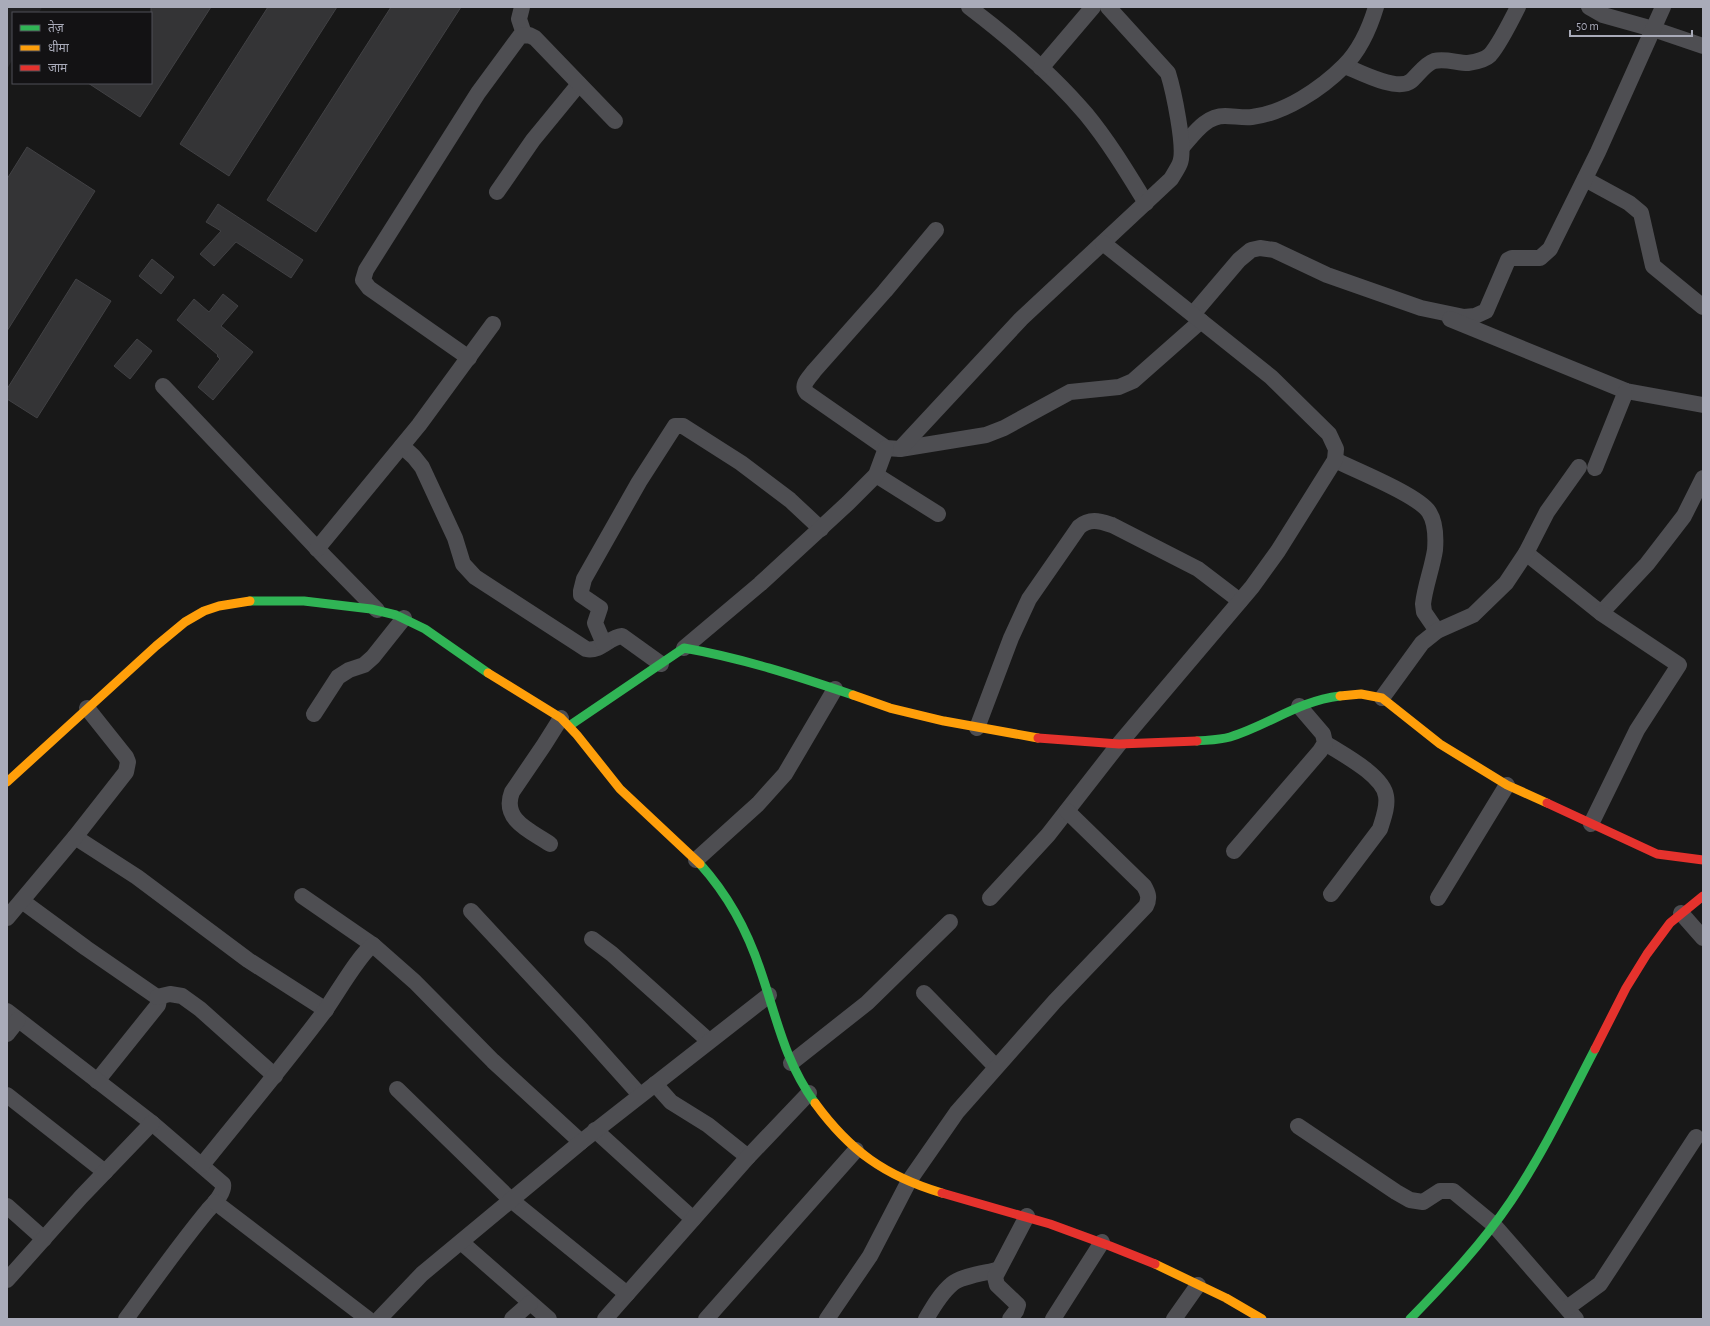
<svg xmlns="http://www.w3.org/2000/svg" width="1710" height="1326" viewBox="0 0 1710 1326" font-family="'Alegreya Sans','Noto Sans Devanagari',sans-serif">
<rect width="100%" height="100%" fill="#181818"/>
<polygon fill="#222224" points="7,7 42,7 39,13 13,13 13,59 7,69"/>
<g fill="#343436" stroke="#414144">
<polygon points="151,7 211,7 140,117 88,83 151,83"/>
<polygon points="268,7 337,7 229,176 180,144"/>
<polygon points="391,7 461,7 316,232 267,200"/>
<polygon points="27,147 95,191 7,331 7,179"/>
<polygon points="218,204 303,260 291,278 236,242 214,266 200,254 221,231 206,222"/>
<polygon points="152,259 174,277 161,294 139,276"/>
<polygon points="76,279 111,301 37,418 7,399 7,389"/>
<polygon points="223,294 238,306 221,326 253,352 213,400 198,387 220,359 217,356 218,355 177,320 194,299 209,312"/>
<polygon points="137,339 152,351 130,379 114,366"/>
</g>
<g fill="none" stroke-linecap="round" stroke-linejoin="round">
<g stroke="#4e4e52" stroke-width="16">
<polyline points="522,7 519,19 524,34"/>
<path d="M969,7C1011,39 1052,74 1086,114C1109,142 1127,172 1146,203"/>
<polyline points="1589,7 1603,15 1653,29 1703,46"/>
<path d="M1345,66C1360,72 1397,92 1411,81C1418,75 1425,64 1434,61C1445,58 1457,63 1468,63C1475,62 1485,60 1490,55C1499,45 1512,19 1518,7"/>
<polyline points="1041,68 1093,7"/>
<path d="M1182,147C1194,134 1205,116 1225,116C1234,116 1243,118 1252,117C1285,113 1321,89 1344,66C1359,51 1370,27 1376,7"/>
<polyline points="1585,179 1629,203 1641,213 1653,266 1703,307"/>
<polyline points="497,192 533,140 579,84"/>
<path d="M936,230L885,291L814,371C809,378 800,385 807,393L886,448L900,449L986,435L1004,428L1070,392L1119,387L1133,381L1201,321"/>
<polyline points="1193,314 1239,260 1251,250 1260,248 1274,250 1327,275 1421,308 1464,317 1475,316 1486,311 1508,260 1512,258 1540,258 1550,249 1598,152 1663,7"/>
<polyline points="1450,319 1626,391 1703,405"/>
<polyline points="469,358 369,288 363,280 366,270 478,93 520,36 529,35 535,38 615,121"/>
<polyline points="163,386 326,558 377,610"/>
<path d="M402,446L414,457L422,467L455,538L463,564L475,577L586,649C601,652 609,637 622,636L661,664"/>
<path d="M900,449L1021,319L1171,179C1174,174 1178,168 1180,163C1186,148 1173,89 1168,73L1108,7"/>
<path d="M1335,460C1355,470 1418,495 1429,512C1436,523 1436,537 1435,550C1432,569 1425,586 1423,604L1424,612L1437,631"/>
<polyline points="1595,468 1626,391"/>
<polyline points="876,475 938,514"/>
<polyline points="317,549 419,425 493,324"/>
<polyline points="1526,553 1601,613 1647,564 1684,516 1703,478"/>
<polyline points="604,644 595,623 600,608 581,595 581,591 584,579 639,482 675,426 683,426 741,463 790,500 821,529"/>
<polyline points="684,648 760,584 848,503 876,475 886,448"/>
<polyline points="1382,698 1422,643 1437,631 1473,615 1506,583 1526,553 1547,512 1579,467"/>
<polyline points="314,714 338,677 349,670 364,665 373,657 404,618"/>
<path d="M977,728L1011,638L1029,599L1079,527C1090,518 1099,521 1112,525L1198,569L1240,601"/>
<path d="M1325,743C1342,754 1383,775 1386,796C1388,807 1383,819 1380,829L1331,894"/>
<polyline points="1591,824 1637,730 1679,665 1601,613"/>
<polyline points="75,837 137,877 248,960 326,1010"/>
<path d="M550,844C531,831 501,820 512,792L544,745L561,718"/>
<polyline points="1234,851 1320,751 1325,743 1323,734 1299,706"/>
<polyline points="696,860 758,804 785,774 835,689"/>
<polyline points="302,896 373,945"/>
<polyline points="990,898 1048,835 1119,744 1252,587 1278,551 1335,460 1336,449 1329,434 1271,377 1103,243"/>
<polyline points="1438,898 1507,785"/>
<polyline points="22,901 86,948 157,997 159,1000 158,1005 97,1081"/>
<polyline points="471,911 580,1028 640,1095"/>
<polyline points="1681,913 1703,938"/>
<polyline points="7,918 75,837 126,772 128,762 126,757 87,708"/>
<polyline points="592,939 612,954 709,1041"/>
<polyline points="924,993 996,1067"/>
<polyline points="157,997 170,994 182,996 200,1009 275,1076"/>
<path d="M7,1011L152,1123L223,1184C225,1192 214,1204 208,1210C179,1245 153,1282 126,1319"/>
<polyline points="7,1034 18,1020"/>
<polyline points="791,1063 867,1003 950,922"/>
<polyline points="655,1084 671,1102 708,1125 748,1157"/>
<polyline points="397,1089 511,1200 627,1294"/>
<polyline points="7,1095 105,1172"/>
<polyline points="1298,1126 1396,1192 1410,1200 1423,1202 1440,1191 1453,1191 1493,1224 1576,1319"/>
<polyline points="595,1130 693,1219"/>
<path d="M202,1165C243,1114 285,1064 324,1012C335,997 360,953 373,945L415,982L493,1061L581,1142"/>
<polyline points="215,1202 368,1319"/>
<polyline points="7,1206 44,1239"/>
<polyline points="461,1242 549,1319"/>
<polyline points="7,1280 81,1197 152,1123"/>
<polyline points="1567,1308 1600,1284 1696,1137"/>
<polyline points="379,1319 422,1274 581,1142 769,995"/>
<polyline points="512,1319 530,1303"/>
<polyline points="605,1319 748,1157 809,1093"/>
<polyline points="706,1319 856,1150"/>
<path d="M827,1319L870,1256L909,1181L957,1112L1055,1001L1146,906C1150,898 1148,893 1144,886L1067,811"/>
<path d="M926,1319C933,1307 941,1293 952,1284C961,1276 985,1273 997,1270"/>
<polyline points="1010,1319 1016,1311 1018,1305 997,1285 995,1277 1027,1216"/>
<polyline points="1053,1319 1102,1242"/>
<polyline points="1174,1319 1198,1285"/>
</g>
<g stroke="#30b455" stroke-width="9">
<polyline points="250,601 304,601 371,609 396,615 425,629 488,673"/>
<path d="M569,726L684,648C742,658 797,676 853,695"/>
<path d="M1197,741C1208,740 1220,740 1230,737C1269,725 1298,701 1340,696"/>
<path d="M700,864C728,895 748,932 761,972C777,1019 785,1062 815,1103"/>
<path d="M1410,1319C1446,1282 1482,1244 1511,1201C1543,1153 1568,1101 1595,1049"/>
</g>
<g stroke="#ff9f0a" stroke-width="9">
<polyline points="488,673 561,718 577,735 620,789 700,864"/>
<polyline points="853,695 890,708 944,721 1038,738"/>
<polyline points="1340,696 1361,694 1382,698 1440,744 1507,785 1547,803"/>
<polyline points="7,782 156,646 185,622 204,611 219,606 250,601"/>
<path d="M815,1103C850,1151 885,1176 942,1193"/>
<polyline points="1155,1264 1226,1298 1262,1319"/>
</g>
<g stroke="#e5322d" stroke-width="9">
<polyline points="1038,738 1119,744 1197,741"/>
<polyline points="1547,803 1657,854 1703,860"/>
<polyline points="1595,1049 1626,988 1647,954 1670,923 1703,896"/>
<polyline points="942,1193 1050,1224 1110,1246 1155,1264"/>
</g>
</g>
<rect width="1710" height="1326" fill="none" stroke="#a9abb9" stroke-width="16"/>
<rect x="12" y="12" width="140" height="72" fill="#131214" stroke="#4f4f56"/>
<rect x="20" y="25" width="20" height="6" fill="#30b455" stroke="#4f4f56"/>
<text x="48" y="32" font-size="12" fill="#a9abb9">तेज़</text>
<rect x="20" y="45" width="20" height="6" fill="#ff9f0a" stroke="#4f4f56"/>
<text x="48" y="52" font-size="12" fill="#a9abb9">धीमा</text>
<rect x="20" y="65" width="20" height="6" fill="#e5322d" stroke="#4f4f56"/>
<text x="48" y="72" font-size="12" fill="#a9abb9">जाम</text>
<path d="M1570 30v6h122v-6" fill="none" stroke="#a9abb9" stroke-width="2"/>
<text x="1576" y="30" font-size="12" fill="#a9abb9" stroke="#131214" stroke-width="3" paint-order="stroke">50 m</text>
</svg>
